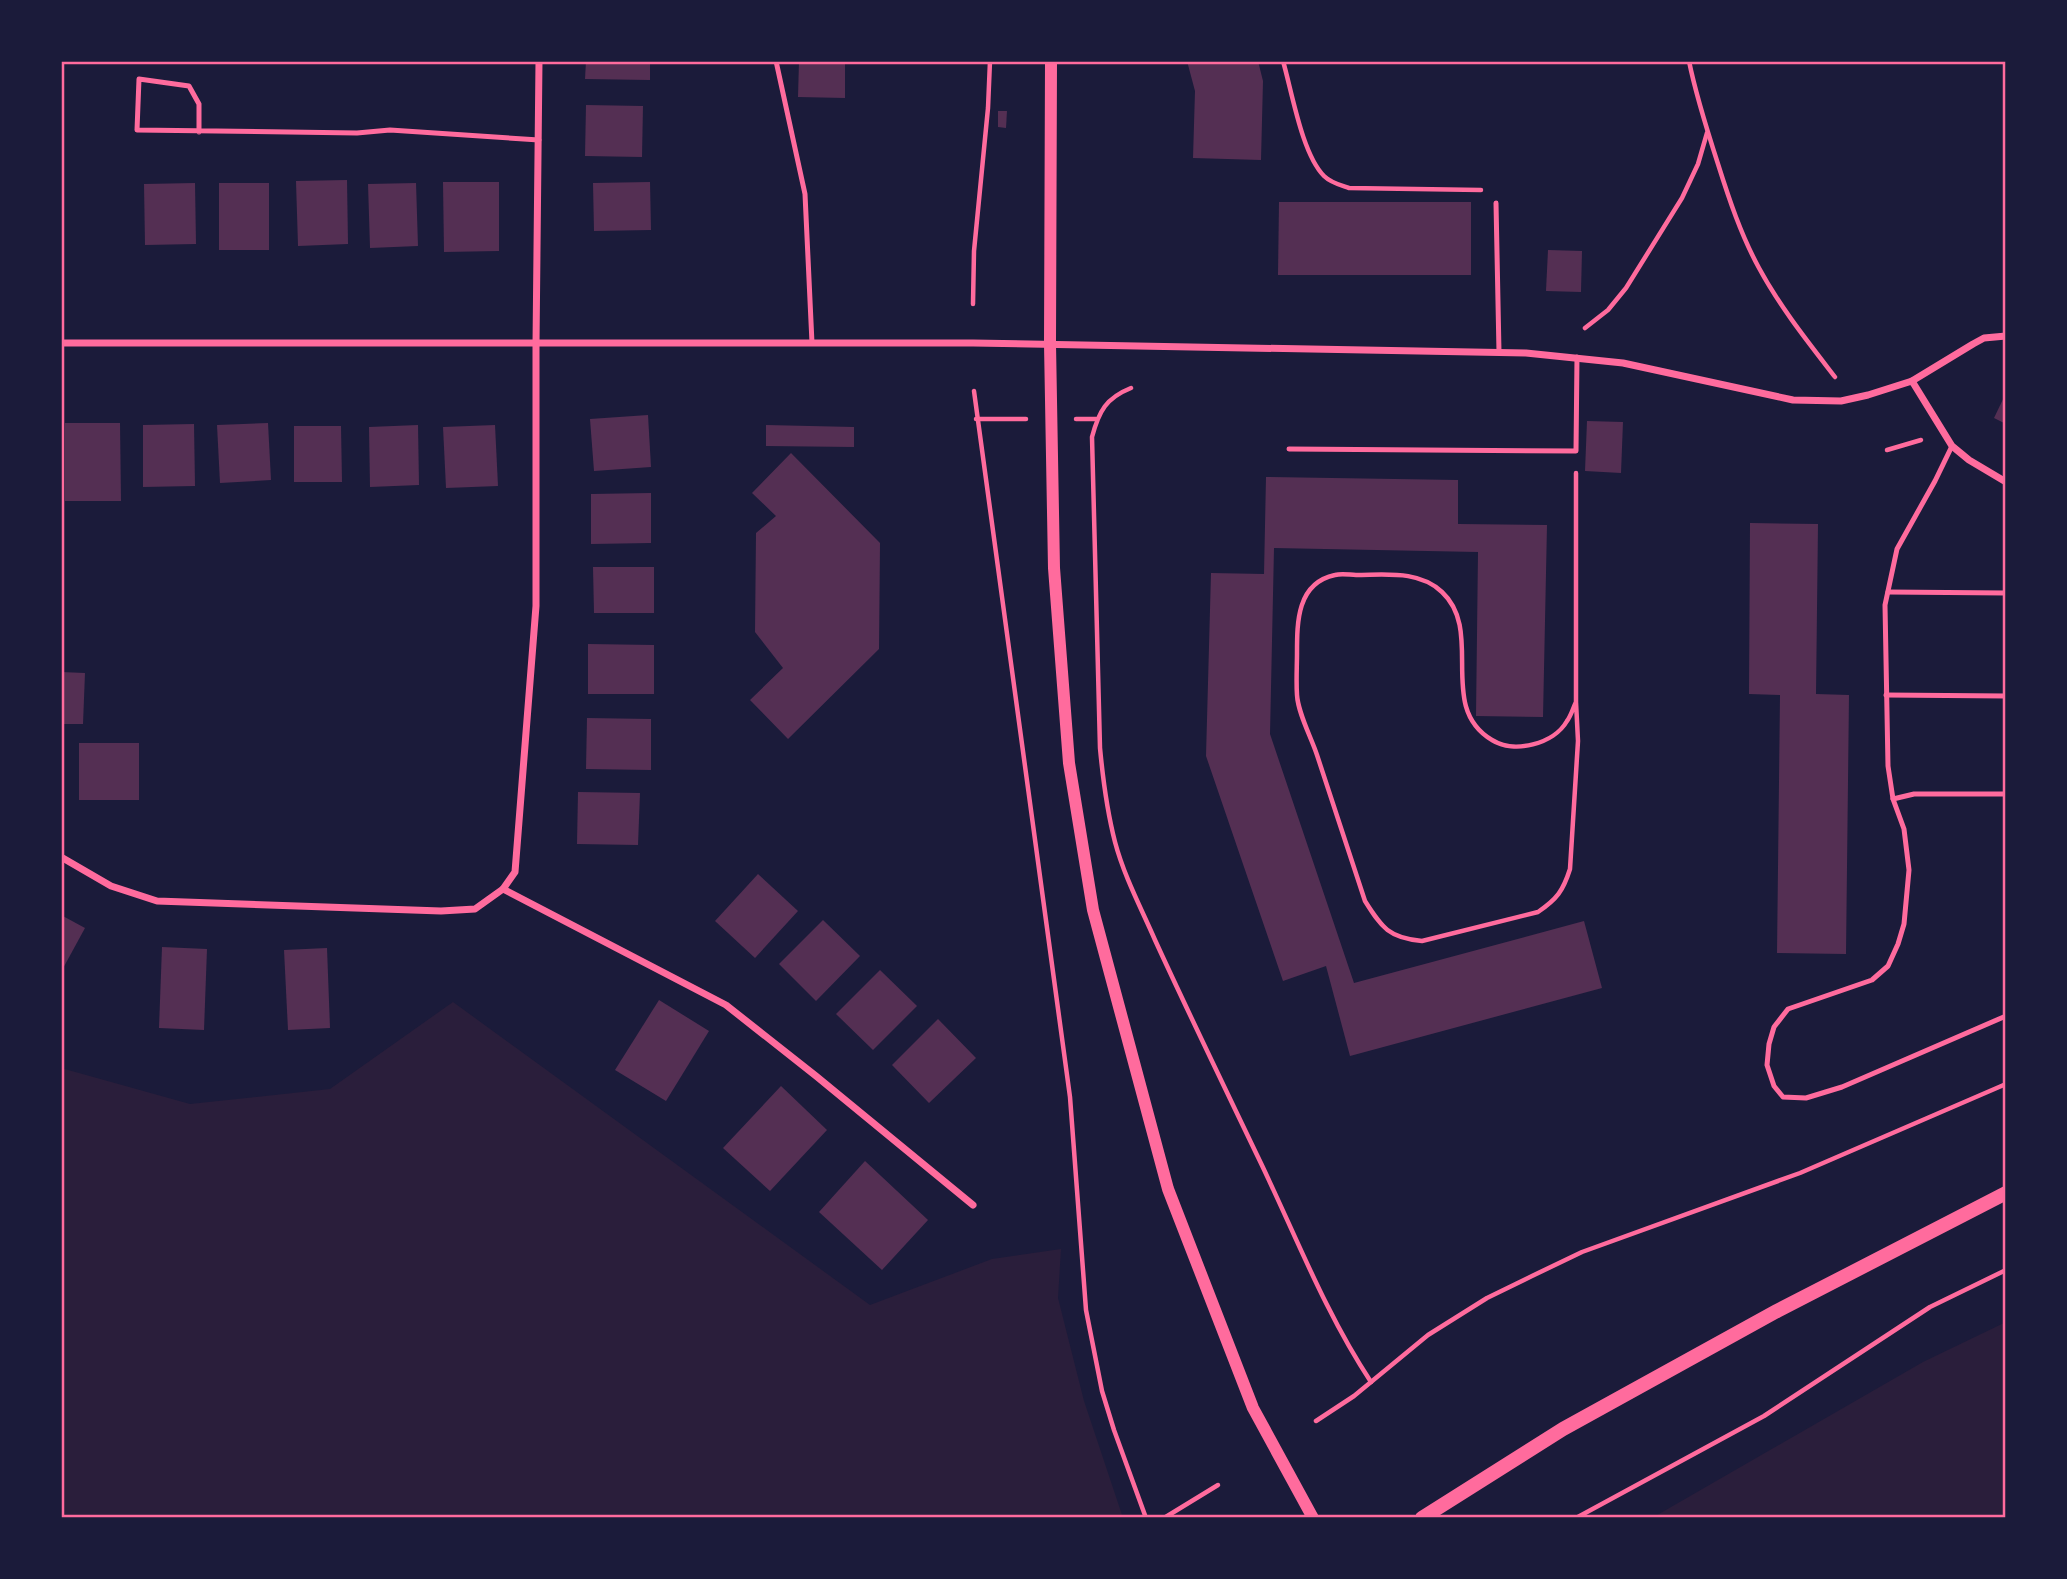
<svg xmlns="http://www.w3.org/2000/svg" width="2067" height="1579" viewBox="0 0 2067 1579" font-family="'Alegreya Sans',sans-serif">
<rect width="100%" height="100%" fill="#1b1b3a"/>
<g fill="#2a1e3b">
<polygon points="453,1002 870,1305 992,1259 1061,1249 1058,1298 1084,1401 1123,1518 61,1518 61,1068 190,1104 330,1089"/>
<polygon points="2006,1322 2006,1518 1652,1518 1923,1362"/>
</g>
<g fill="#542f53">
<polygon points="586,61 650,61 650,80 585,79"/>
<polygon points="799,61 845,61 845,98 798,97"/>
<polygon points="1187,61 1258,61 1263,81 1261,160 1193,158 1195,91"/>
<polygon points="586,105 643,106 642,157 585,156"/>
<polygon points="998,111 1007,111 1006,128 998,127"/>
<polygon points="347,180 348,244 298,246 296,181"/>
<polygon points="443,182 499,182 499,251 444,252"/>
<polygon points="650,182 651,230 594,231 593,183"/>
<polygon points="195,183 196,244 145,245 144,184"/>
<rect x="219" y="183" width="50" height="67"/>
<polygon points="416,183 418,246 370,248 368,184"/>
<polygon points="1279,202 1471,202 1471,275 1278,275"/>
<polygon points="1548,250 1582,251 1581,292 1546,291"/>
<polygon points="2006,393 2006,424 1994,418"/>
<polygon points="648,415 651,467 594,471 590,419"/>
<polygon points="1587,421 1623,422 1621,473 1585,471"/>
<polygon points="65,423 120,423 121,501 65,501"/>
<polygon points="268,423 271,480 220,483 217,425"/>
<polygon points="194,424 195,486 143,487 143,425"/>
<polygon points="418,425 419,485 370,487 369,427"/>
<polygon points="495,425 498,486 446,488 443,427"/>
<polygon points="766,425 854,427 854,447 766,446"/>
<polygon points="294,426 341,426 342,482 294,482"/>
<polygon points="791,453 880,543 879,649 788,739 750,700 783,668 755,632 756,533 776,516 752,493"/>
<polygon points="1266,477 1458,480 1458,524 1547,525 1543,717 1476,716 1478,552 1274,548 1270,734 1354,983 1584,921 1602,988 1350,1056 1326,966 1283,981 1206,756 1211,573 1264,574"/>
<polygon points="651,493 651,543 591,544 591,494"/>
<polygon points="1750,523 1818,524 1816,694 1849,695 1846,954 1777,953 1780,695 1749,694"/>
<polygon points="593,567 654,567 654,613 594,613"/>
<polygon points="588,644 654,645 654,694 588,694"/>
<polygon points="61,672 85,673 83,724 61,724"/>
<polygon points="587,718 651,719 651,770 586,769"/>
<rect x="79" y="743" width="60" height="57"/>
<polygon points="578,792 640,793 638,845 577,844"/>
<polygon points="758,874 798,911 755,958 715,921"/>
<polygon points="61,915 85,928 61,972"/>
<polygon points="823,920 860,956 816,1001 779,964"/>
<polygon points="162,947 207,949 204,1030 159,1028"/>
<polygon points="327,948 330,1028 288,1030 284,950"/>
<polygon points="880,970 917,1006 873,1050 836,1014"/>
<polygon points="659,1000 709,1031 666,1101 615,1070"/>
<polygon points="938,1019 976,1058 929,1103 892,1065"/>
<polygon points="781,1086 827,1130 770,1191 723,1148"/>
<polygon points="865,1161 928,1220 882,1270 819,1212"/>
</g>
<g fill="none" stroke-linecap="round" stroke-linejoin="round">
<g stroke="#ff6b9d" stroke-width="4.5">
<path d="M1283,61C1292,92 1302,154 1324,176C1331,183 1340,185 1349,188L1481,190"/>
<path d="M1689,61C1696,96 1707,130 1718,164C1729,199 1741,235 1759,268C1780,307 1808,342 1835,377"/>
<polyline points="973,304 974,251 988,108 990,61"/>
<polyline points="1585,328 1608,310 1626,288 1682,198 1698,164 1707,133"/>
<path d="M1131,388C1106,398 1099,411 1092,437L1100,748C1103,780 1107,811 1115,842C1124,876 1141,908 1155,940C1188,1012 1223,1084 1257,1155C1294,1231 1324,1311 1371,1382"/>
<polyline points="974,391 1070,1097 1086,1310 1102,1391 1114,1430 1146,1518"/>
<polyline points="976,419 1026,419"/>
<polyline points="1076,419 1096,419"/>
<polyline points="1887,450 1921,440"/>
<path d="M1576,473V702C1573,708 1571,716 1567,721C1554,744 1514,754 1492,740C1436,707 1485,632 1442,592C1419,570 1385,575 1356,575C1350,575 1342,573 1335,575C1297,583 1297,622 1297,653C1297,666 1296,681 1297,695C1298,713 1311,737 1317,755C1333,804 1349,852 1365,901C1382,928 1389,938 1422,941L1538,912C1557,899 1563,891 1570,869L1578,741L1576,702"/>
<polyline points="1316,1421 1354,1396 1428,1335 1487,1298 1532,1276 1582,1252 1800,1173 2006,1084"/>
<polyline points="1164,1518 1218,1485"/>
<polyline points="1576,1518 1764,1416 1930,1307 2006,1270"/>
</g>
<g stroke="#ff6b9d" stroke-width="5">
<polyline points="776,61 805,194 812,343"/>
<polyline points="199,132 199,104 189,86 139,79 137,130 357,133 390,130 539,140"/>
<polyline points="1496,203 1499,352"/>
<polyline points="1952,446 1935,481 1897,549 1885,605 1888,766 1893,799 1904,829 1909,870 1904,924 1898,944 1888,966 1872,980 1788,1009 1774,1027 1769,1044 1767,1065 1774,1086 1783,1097 1806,1098 1842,1087 2006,1016"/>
<polyline points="1289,449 1576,451 1577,357"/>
<polyline points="1888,592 2006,593"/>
<polyline points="1886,695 2006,696"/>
<polyline points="1893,799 1914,794 2006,794"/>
</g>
<g stroke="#ff6b9d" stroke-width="7">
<polyline points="61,343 973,343 1526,353 1623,363 1793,400 1841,401 1868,395 1912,381 1952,446 1969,460 2006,482"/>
<polyline points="1912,381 1973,344 1984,338 2006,336"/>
<polyline points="61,857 111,886 157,901 441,911 475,909 503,889 726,1005 816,1076 973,1205"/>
<polyline points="503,889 515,872 536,606 536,344 539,61"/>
</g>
<polyline stroke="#ff6b9d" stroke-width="12" points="1051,61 1050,344 1054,568 1069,763 1093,910 1168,1189 1253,1408 1313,1518"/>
<polyline stroke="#ff6b9d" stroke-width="14" points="1422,1518 1563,1429 1777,1311 2006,1193"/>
</g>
<rect width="2067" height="1579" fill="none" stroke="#1b1b3a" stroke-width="126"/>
<rect x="63" y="63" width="1941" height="1453" fill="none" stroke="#ff6b9d" stroke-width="2.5"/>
</svg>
